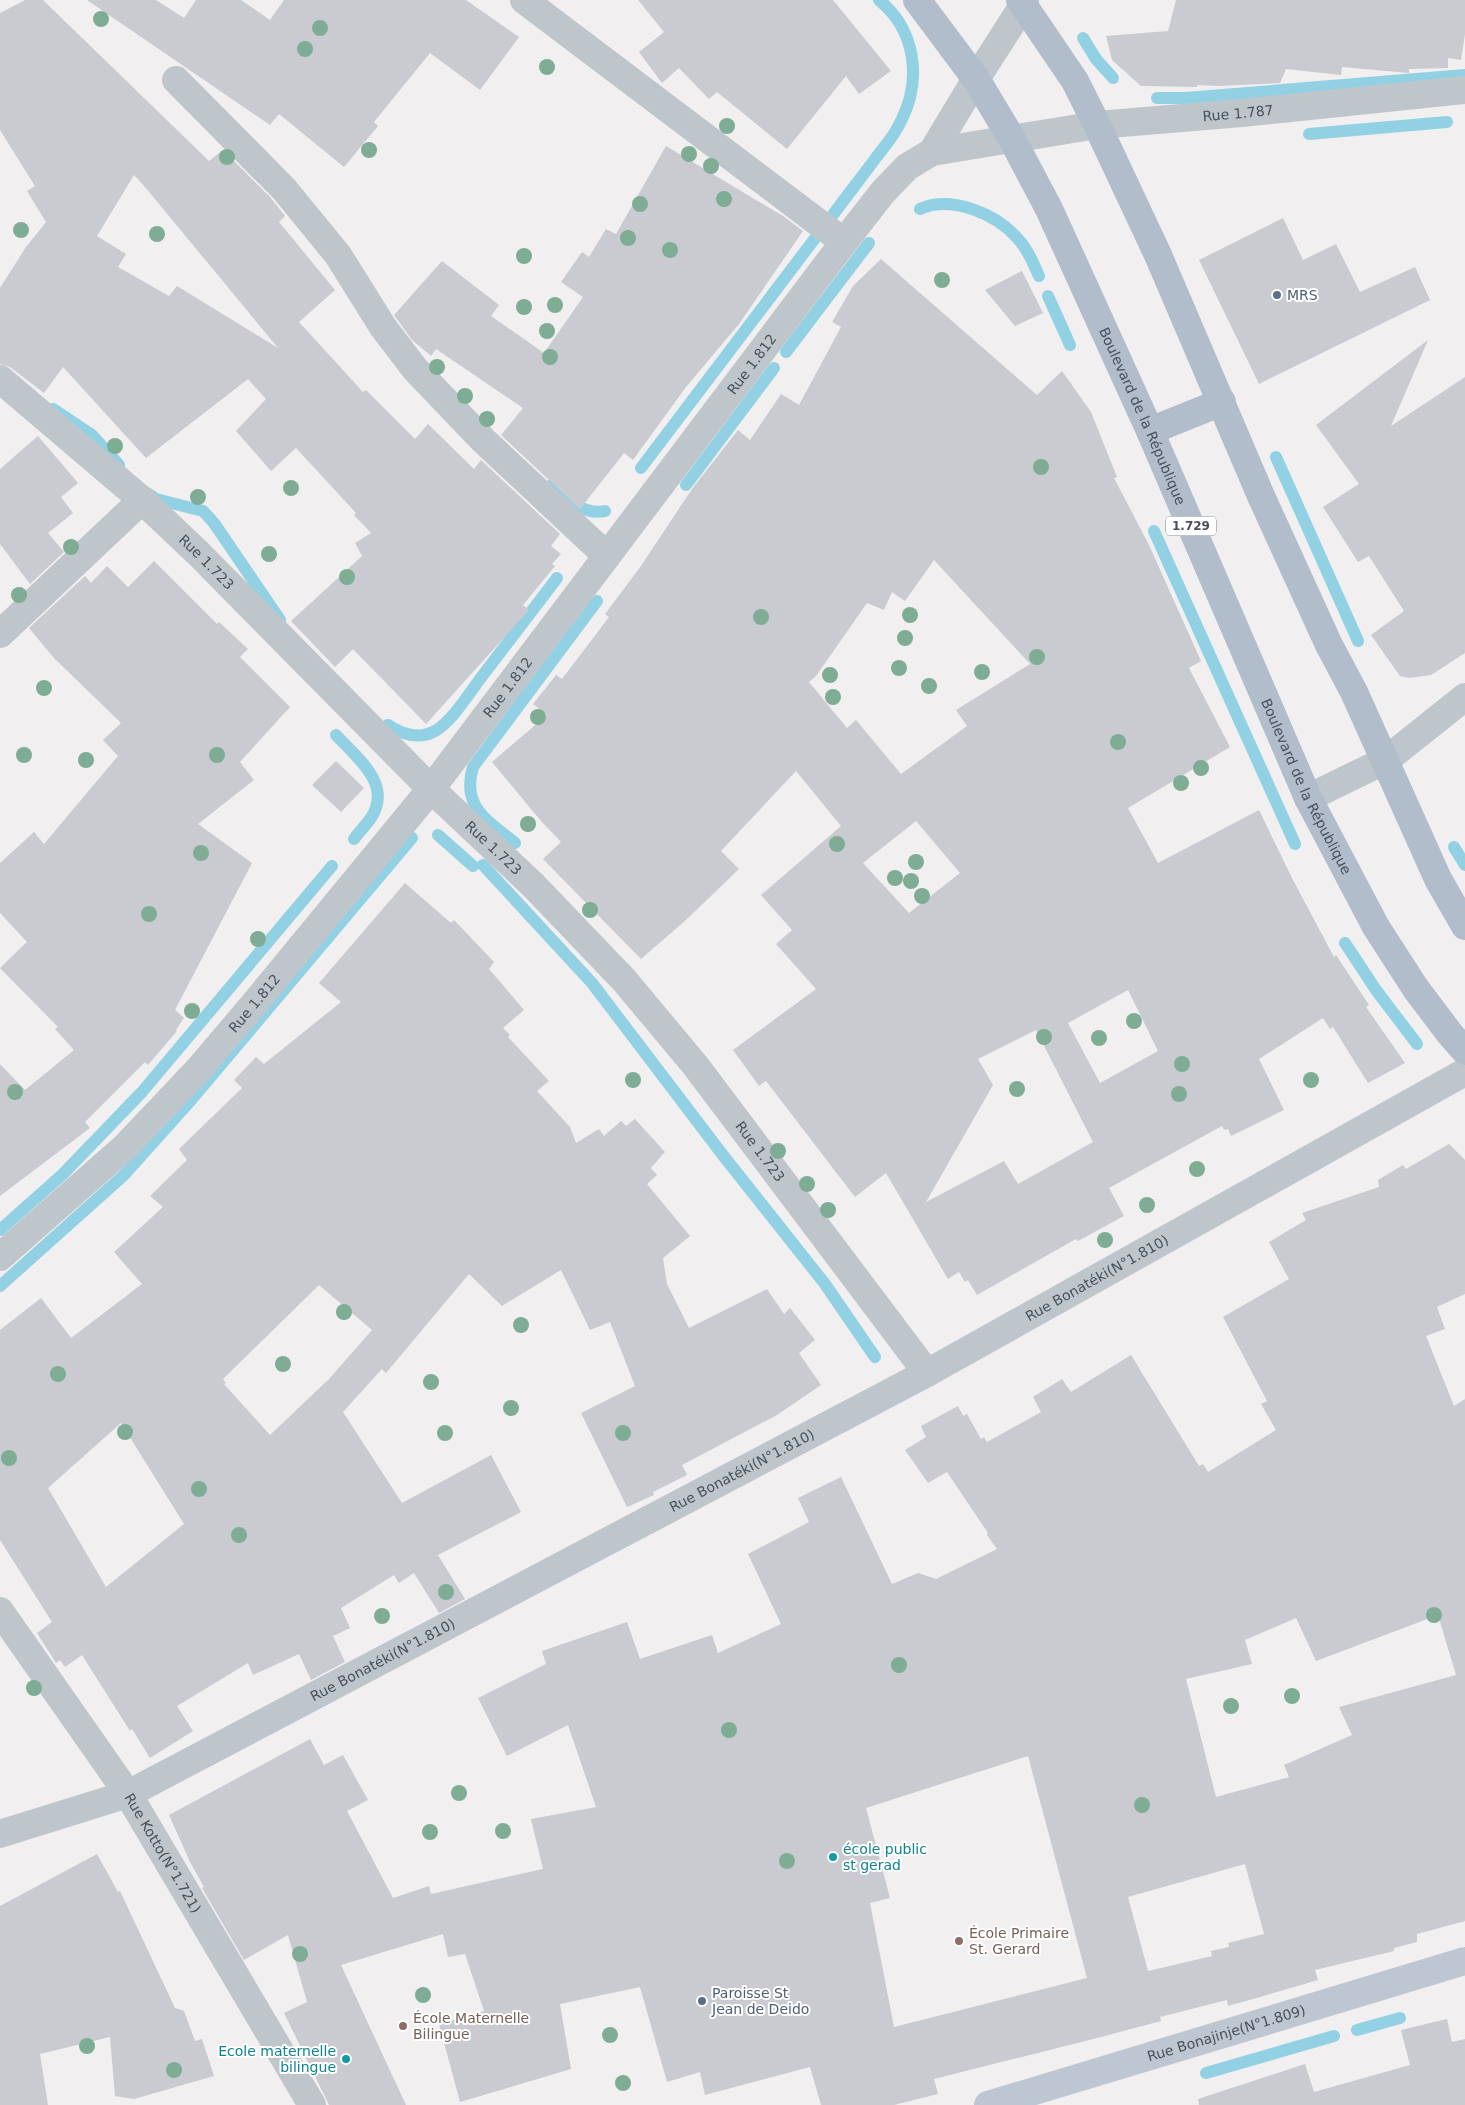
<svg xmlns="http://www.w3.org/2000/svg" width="1465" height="2105" viewBox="0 0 1465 2105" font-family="'DejaVu Sans',sans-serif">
<rect width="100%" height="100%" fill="#f1efef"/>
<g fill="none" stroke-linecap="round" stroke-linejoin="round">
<g stroke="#92d1e4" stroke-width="12">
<polyline points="1083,38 1096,59 1113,78"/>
<polyline points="1157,98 1186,98 1465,75"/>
<polyline points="1309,134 1447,122"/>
<path d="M920,209C952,195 997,214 1018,239C1028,249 1033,263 1039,276"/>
<path d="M832,216C846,197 861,178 875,159C884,147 895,135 901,121C922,80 916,30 879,0"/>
<polyline points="1048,296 1070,345"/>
<polyline points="786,352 869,243"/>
<polyline points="53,409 92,435 119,465"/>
<polyline points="1276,457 1358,641"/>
<polyline points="641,468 819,233"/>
<polyline points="686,485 774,368"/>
<path d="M550,486C565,498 584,516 605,511"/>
<polyline points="147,493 156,499 203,511 214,523 280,620"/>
<polyline points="1154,531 1295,844"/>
<path d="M388,725C401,734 419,740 435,731C452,721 468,695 480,679C506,645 532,611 557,578"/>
<path d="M336,735C357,758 393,784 371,818C366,825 359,832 354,839"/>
<polyline points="438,835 473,866"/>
<path d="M515,843C488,821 461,807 473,767L597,601"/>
<polyline points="1454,847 1465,865"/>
<polyline points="483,865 592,983 722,1154 825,1284 875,1357"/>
<polyline points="1345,943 1376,990 1417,1044"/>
<polyline points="0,1230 63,1174 142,1092 332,866"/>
<polyline points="0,1286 124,1175 192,1099 412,838"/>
<polyline points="1357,2030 1400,2018"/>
<polyline points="1206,2073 1334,2036"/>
</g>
</g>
<g fill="#c9cbd1" fill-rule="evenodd">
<path d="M25,0H43L209,161L223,150L270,197L285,216L279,222L335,290L299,322L363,392L366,390L415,439L428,424L474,469L481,460L560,534L551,546L561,554L552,564L555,566L523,605L529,610L426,724L353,649L335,667L291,621L362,556L355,543L371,533L354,515L356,513L296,448L271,471L236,431L266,399L248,379L146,458L63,367L44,393L10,367L0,364V288L26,247L46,222L27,191L35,186L0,130V13ZM134,175L145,187L278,348L177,286L169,296L118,267L126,254L97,236Z"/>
<polygon points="87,0 156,0 184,18 196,0 241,0 270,20 284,0 466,0 519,37 480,90 430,53 374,122 378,126 344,167 279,114 270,125"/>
<polygon points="638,0 833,0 891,71 859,94 846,76 787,149 717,92 709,99 679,68 662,83 639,52 664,32"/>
<polygon points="1176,0 1465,0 1465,34 1461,60 1448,58 1448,68 1409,69 1409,73 1342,67 1341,75 1286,69 1280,83 1218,86 1197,85 1197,87 1141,86 1112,60 1106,36 1168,31"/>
<polygon points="666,146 783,216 803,231 739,324 686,387 633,460 624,453 580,509 501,435 523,408 436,349 431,356 412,340 394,315 442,261 499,305 491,316 544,353 583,297 561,282 582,252 589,257 606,229 616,234"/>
<polygon points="1283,218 1303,260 1336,244 1360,292 1415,267 1430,300 1259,384 1199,260"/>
<path d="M881,259L1037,395L1062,371L1091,412L1117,477L1114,478L1149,545L1201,661L1189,668L1230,747L1128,808L1158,863L1259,810L1293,880L1334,957L1336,955L1369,1005L1366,1007L1405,1063L1368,1083L1333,1027L1330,1029L1323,1018L1259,1059L1284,1110L1231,1136L1228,1129L1224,1130L1222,1126L1109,1188L1124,1216L1078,1241L1076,1239L977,1295L968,1280L965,1282L959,1272L948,1279L886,1173L855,1197L766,1081L759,1086L733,1050L816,989L776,944L792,930L761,895L841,826L796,771L721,851L739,869L686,920L641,959L543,859L561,842L541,821L492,762L547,715L533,704L556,675L562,679L609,617L605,614L641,566L692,489L738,430L750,440L781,394L799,405L841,327L832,322L853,286ZM934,560L1030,664L956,710L967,726L901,774L856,720L847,728L809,682L816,676L867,603L884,610L892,592L905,601ZM916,821L960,873L909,913L863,863ZM1128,990L1158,1051L1100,1083L1068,1023ZM1036,1030L1093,1142L1018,1184L1004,1161L926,1202L993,1085L978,1059Z"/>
<polygon points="1022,271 1043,313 1015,326 985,290"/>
<polygon points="1428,340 1391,426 1465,377 1465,653 1431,675 1409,678 1400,676 1371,635 1404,611 1369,556 1358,562 1323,507 1359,484 1316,425"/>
<polygon points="38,436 78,483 61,497 73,513 48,533 64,552 30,584 0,544 0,469"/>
<polygon points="154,561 217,624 219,622 248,649 240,657 290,707 240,762 254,780 198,824 252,863 175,1010 184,1018 176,1030 177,1031 148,1065 145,1062 85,1122 90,1128 0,1196 0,1064 25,1090 74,1050 55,1029 58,1027 0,968 27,942 0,913 0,863 34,832 44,844 118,756 103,740 121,723 54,658 29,628 85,576 91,583 107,566 128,587"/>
<polygon points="336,761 364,788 341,812 312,785"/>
<path d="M405,883L451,923L454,920L494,962L489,969L524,1010L503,1028L510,1035L508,1037L549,1081L537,1091L570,1127L576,1143L599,1129L604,1136L621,1121L626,1126L635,1119L665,1152L651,1168L657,1175L647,1184L690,1236L663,1258L667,1284L689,1328L767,1289L784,1314L790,1308L815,1340L799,1353L821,1385L777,1415L682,1465L687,1475L653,1492L654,1495L627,1507L581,1413L635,1386L610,1322L590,1330L561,1270L502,1306L469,1274L386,1373L382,1369L343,1412L402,1503L491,1455L521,1512L438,1555L465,1599L439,1613L414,1573L399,1583L394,1575L341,1608L350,1628L333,1636L345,1662L311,1680L299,1654L253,1675L248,1663L177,1706L193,1731L150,1758L132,1729L130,1731L82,1655L65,1667L60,1660L56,1663L37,1633L52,1622L0,1540V1330L41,1298L71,1338L142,1284L114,1252L163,1207L150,1196L187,1160L179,1149L242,1088L234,1080L256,1057L264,1064L341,1002L319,983ZM319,1285L372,1330L329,1379L270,1435L224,1384L226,1383L223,1379ZM121,1423L184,1524L106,1587L48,1488Z"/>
<path d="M1449,1144L1465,1160V1294L1437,1307L1445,1329L1426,1336L1454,1406L1465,1399V1921L1417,1934V1942L1394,1948V1951L1315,1970L1318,1980L1260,1997L1228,2006L1227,2000L1160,2017L1161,2021L1101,2037L934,2079L938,2094L894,2105H821L810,2067L705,2095L700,2072L667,2082L640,1987L560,2004L571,2069L460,2102L439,2024L484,2011L465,1954L448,1957L443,1934L341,1965L406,2105H329L284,2013L307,2002L288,1935L244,1960L202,1888L204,1887L190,1862L169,1815L310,1739L324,1765L343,1755L368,1800L347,1811L393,1898L429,1886L431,1894L543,1869L531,1819L596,1807L568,1725L507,1756L478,1698L546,1664L542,1651L627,1622L640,1659L712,1635L718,1653L781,1624L748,1554L809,1522L798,1498L841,1477L892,1584L918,1573L936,1579L997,1549L987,1535L988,1533L947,1472L928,1483L905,1450L926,1437L921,1426L958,1406L963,1416L967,1414L981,1439L984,1437L987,1442L1041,1412L1033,1397L1062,1379L1071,1392L1131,1355L1199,1466L1203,1464L1208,1472L1276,1430L1261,1404L1267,1401L1223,1317L1289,1279L1269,1242L1306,1220L1302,1213L1379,1187L1378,1180L1403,1165L1406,1169ZM1438,1615L1456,1675L1339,1707L1352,1735L1284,1765L1289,1777L1216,1797L1186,1679L1252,1664L1245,1640L1296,1618L1316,1661ZM1028,1756L1087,1978L894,2027L870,1903L890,1898L866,1808ZM1245,1864L1264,1934L1228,1943L1229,1947L1211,1951L1212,1956L1148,1971L1128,1897Z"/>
<polygon points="97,1854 118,1892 120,1891 175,2008 184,2011 195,2041 202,2039 214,2076 134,2099 115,2096 110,2037 40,2054 48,2105 0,2105 0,1906"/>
<polygon points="1447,2019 1452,2042 1465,2039 1465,2105 1199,2105 1198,2099 1305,2064 1314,2092 1410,2065 1401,2030"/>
</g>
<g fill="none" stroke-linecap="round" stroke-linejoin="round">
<g stroke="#bec6cc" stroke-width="28">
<polyline points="524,0 844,242"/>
<polyline points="176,80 284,189 338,255 383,327 415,369 483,440 607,556"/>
<polyline points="932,152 976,79 1024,4 1025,0"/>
<path id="s1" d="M0,379L142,500L198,553L431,789L533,885L624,980L695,1065L927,1373"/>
<polyline points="0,634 142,500"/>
<polyline points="1308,798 1386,760 1465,697"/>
<path id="s2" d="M0,1257L126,1146L198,1070L254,1004L431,789L844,242L883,192L907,167L932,152L1097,125L1242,113L1465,90"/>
<path id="s3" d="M0,1611L128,1794L312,2105"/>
<path id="s4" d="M0,1834L128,1794L927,1373L1465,1072"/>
</g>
<path stroke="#bec7d1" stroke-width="28" id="s5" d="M988,2105L1465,1961"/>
<g stroke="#b1bdcb" stroke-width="28">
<path id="s6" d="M917,0L976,79L1012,139L1049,209L1150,431L1308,798L1376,927L1416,989L1450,1034L1465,1051"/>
<polyline points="1020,0 1075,81 1097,125 1158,255 1261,496 1329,645 1354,692 1438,879 1465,926"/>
<polyline points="1150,431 1222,402"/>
</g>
</g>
<g fill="#7eac95">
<circle cx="101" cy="19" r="8"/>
<circle cx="320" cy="28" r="8"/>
<circle cx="305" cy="49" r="8"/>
<circle cx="547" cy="67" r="8"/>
<circle cx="727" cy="126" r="8"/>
<circle cx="369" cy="150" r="8"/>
<circle cx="689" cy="154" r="8"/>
<circle cx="227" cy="157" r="8"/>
<circle cx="711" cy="166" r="8"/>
<circle cx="724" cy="199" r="8"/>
<circle cx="640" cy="204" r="8"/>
<circle cx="21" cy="230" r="8"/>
<circle cx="157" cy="234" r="8"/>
<circle cx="628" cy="238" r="8"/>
<circle cx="670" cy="250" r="8"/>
<circle cx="524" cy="256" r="8"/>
<circle cx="942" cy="280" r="8"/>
<circle cx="555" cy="305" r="8"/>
<circle cx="524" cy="307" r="8"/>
<circle cx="547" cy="331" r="8"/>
<circle cx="550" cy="357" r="8"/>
<circle cx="437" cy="367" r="8"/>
<circle cx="465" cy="396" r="8"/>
<circle cx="487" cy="419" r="8"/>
<circle cx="115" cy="446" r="8"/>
<circle cx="1041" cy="467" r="8"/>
<circle cx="291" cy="488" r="8"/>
<circle cx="198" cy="497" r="8"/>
<circle cx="71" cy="547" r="8"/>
<circle cx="269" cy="554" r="8"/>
<circle cx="347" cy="577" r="8"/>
<circle cx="19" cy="595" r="8"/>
<circle cx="910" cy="615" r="8"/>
<circle cx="761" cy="617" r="8"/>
<circle cx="905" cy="638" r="8"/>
<circle cx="1037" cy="657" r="8"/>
<circle cx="899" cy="668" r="8"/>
<circle cx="982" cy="672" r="8"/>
<circle cx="830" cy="675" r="8"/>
<circle cx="929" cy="686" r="8"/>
<circle cx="44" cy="688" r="8"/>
<circle cx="833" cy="697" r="8"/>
<circle cx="538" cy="717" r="8"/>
<circle cx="1118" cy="742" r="8"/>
<circle cx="24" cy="755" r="8"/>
<circle cx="217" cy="755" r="8"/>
<circle cx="86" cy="760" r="8"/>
<circle cx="1201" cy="768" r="8"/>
<circle cx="1181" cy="783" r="8"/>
<circle cx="528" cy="824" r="8"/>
<circle cx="837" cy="844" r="8"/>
<circle cx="201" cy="853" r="8"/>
<circle cx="916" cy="862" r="8"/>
<circle cx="895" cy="878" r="8"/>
<circle cx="911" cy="881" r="8"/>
<circle cx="922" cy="896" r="8"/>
<circle cx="590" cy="910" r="8"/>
<circle cx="149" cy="914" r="8"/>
<circle cx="258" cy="939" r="8"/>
<circle cx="192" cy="1011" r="8"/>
<circle cx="1134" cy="1021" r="8"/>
<circle cx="1044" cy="1037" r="8"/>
<circle cx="1099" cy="1038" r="8"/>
<circle cx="1182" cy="1064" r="8"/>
<circle cx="633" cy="1080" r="8"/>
<circle cx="1311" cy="1080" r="8"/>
<circle cx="1017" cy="1089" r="8"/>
<circle cx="15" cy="1092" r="8"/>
<circle cx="1179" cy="1094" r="8"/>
<circle cx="778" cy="1151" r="8"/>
<circle cx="1197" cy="1169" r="8"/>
<circle cx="807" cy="1184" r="8"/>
<circle cx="1147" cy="1205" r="8"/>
<circle cx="828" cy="1210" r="8"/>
<circle cx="1105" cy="1240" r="8"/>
<circle cx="344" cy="1312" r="8"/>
<circle cx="521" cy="1325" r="8"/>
<circle cx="283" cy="1364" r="8"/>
<circle cx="58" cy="1374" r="8"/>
<circle cx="431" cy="1382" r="8"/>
<circle cx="511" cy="1408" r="8"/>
<circle cx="125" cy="1432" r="8"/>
<circle cx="445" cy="1433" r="8"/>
<circle cx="623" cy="1433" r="8"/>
<circle cx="9" cy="1458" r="8"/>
<circle cx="199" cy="1489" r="8"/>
<circle cx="239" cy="1535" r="8"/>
<circle cx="446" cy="1592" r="8"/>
<circle cx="1434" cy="1615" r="8"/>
<circle cx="382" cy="1616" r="8"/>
<circle cx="899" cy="1665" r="8"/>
<circle cx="34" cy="1688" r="8"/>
<circle cx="1292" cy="1696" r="8"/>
<circle cx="1231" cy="1706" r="8"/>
<circle cx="729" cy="1730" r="8"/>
<circle cx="459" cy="1793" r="8"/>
<circle cx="1142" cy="1805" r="8"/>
<circle cx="503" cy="1831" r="8"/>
<circle cx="430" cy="1832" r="8"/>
<circle cx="787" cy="1861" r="8"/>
<circle cx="300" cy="1954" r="8"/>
<circle cx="423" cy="1995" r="8"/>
<circle cx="610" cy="2035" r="8"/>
<circle cx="87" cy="2046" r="8"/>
<circle cx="174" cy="2070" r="8"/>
<circle cx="623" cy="2083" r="8"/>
</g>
<g fill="#5c6f8a" stroke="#fff" stroke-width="2">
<circle cx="1277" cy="295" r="5"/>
<circle cx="702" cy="2001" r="5"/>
</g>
<g fill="#0f9aa8" stroke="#fff" stroke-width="2">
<circle cx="833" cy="1857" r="5"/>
<circle cx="346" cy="2059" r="5"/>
</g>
<g fill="#8d6e63" stroke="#fff" stroke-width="2">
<circle cx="959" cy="1941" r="5"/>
<circle cx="403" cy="2026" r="5"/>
</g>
<g text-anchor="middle" stroke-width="4" stroke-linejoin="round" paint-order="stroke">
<rect fill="#fff" stroke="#7f858c" stroke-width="1" x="1166" y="516.5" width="50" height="19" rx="4"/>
<g font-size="12" font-weight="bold" fill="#48515a">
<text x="1191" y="530">1.729</text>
</g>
<g font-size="14" fill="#48515a" stroke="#fff">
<text dy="5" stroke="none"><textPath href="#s2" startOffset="1759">Rue 1.787</textPath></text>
<text dy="5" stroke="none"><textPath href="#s2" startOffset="1170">Rue 1.812</textPath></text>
<text dy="5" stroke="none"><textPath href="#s6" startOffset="475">Boulevard de la République</textPath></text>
<text dy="5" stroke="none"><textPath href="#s1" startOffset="276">Rue 1.723</textPath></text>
<text dy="5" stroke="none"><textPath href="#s2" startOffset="765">Rue 1.812</textPath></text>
<text dy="5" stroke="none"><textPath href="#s6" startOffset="880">Boulevard de la République</textPath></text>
<text dy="5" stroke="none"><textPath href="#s1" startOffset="681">Rue 1.723</textPath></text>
<text dy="5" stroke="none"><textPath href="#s2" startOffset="360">Rue 1.812</textPath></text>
<text dy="5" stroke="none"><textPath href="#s1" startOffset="1086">Rue 1.723</textPath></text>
<text dy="5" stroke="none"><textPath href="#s4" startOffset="1232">Rue Bonatéki(N°1.810)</textPath></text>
<text dy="5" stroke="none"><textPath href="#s4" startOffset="828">Rue Bonatéki(N°1.810)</textPath></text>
<text dy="5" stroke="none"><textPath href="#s4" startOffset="422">Rue Bonatéki(N°1.810)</textPath></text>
<text dy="5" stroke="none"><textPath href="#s3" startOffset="292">Rue Kotto(N°1.721)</textPath></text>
<text dy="5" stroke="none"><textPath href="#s5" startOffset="249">Rue Bonajinje(N°1.809)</textPath></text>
</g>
<g font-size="14" fill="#4e5e75" stroke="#fff" text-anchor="start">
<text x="1287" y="300">MRS</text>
<text x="712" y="1998">Paroisse St<tspan x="712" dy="16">Jean de Deido</tspan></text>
</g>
<g font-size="14" fill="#0d838f" stroke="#fff" text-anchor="start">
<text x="843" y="1854">école public<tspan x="843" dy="16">st gerad</tspan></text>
<text x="336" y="2056" text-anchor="end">Ecole maternelle<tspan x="336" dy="16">bilingue</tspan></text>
</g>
<g font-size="14" fill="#785e54" stroke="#fff" text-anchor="start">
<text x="969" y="1938">École Primaire<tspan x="969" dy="16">St. Gerard</tspan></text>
<text x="413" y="2023">École Maternelle<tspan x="413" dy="16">Bilingue</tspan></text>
</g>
</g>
</svg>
